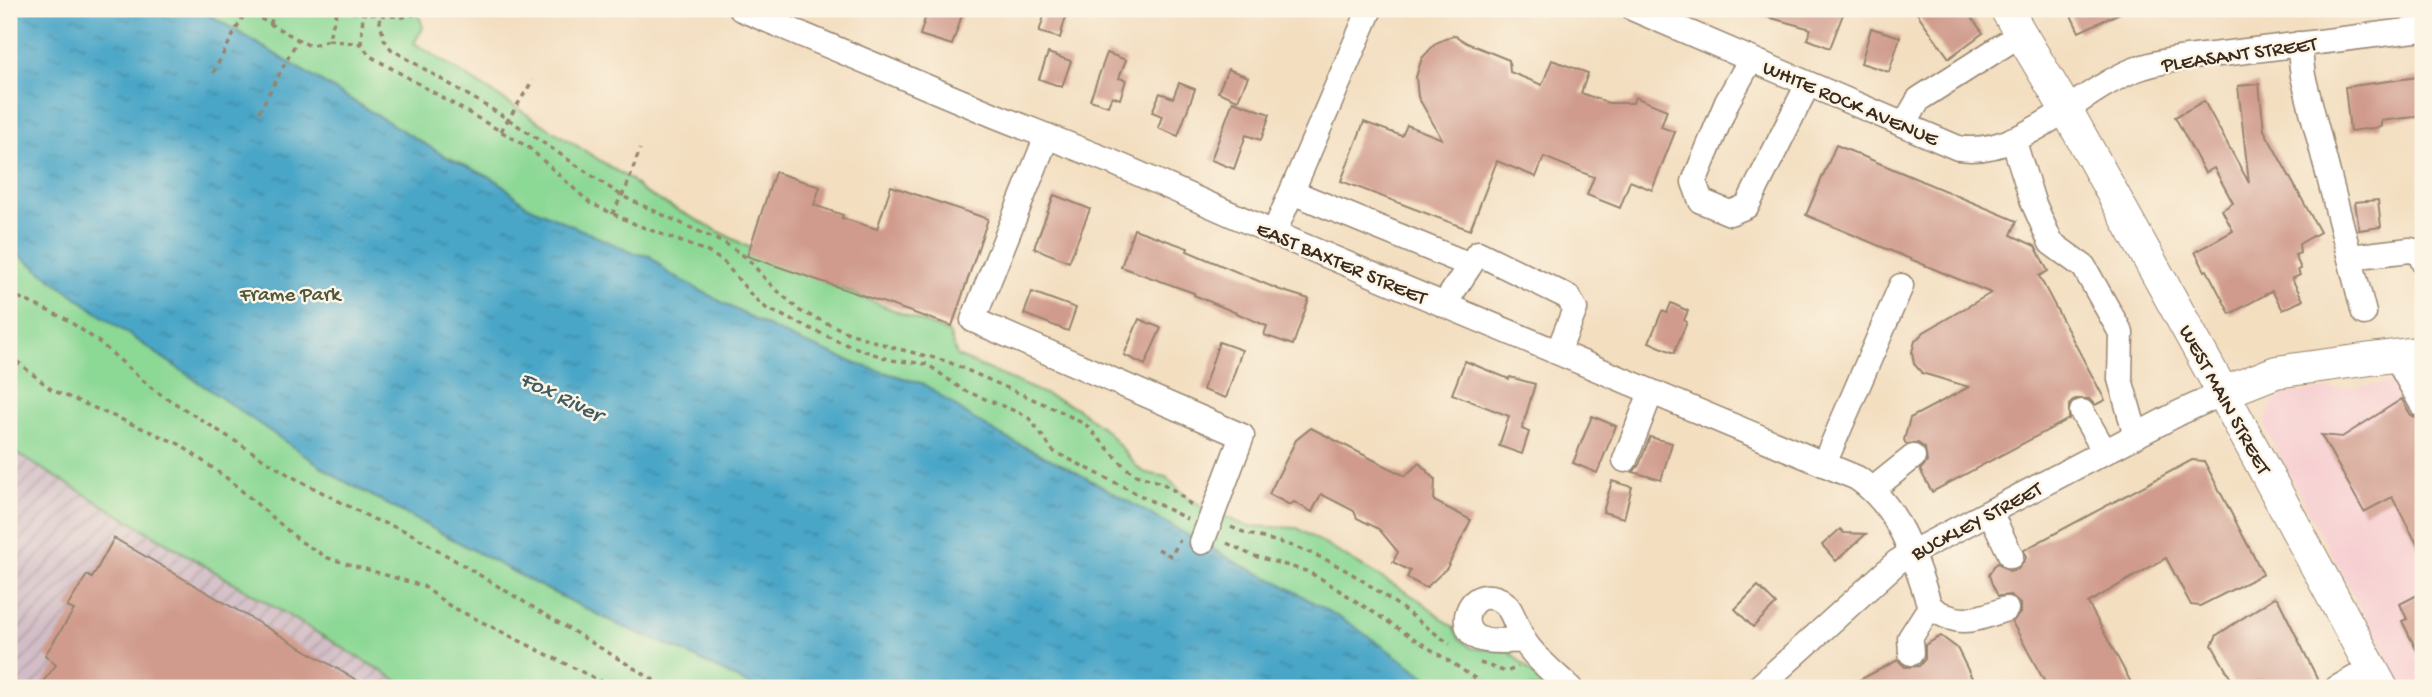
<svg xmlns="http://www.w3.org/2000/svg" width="2432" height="697" viewBox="0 0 2432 697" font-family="'Gochi Hand',sans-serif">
<defs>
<pattern id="industrial-furrows" width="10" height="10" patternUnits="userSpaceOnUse" patternTransform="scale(1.75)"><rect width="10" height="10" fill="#d2bdc6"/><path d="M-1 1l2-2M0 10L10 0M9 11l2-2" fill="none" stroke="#ac9aa0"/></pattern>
<pattern id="water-ripples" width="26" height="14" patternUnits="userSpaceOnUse" patternTransform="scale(1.75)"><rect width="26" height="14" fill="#48a6c7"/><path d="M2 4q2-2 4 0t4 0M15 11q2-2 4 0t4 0" fill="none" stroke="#3d87a1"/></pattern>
</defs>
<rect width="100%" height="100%" fill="#fcf5e5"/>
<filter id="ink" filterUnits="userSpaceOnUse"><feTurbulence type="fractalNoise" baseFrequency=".0143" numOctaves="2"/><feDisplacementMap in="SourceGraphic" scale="14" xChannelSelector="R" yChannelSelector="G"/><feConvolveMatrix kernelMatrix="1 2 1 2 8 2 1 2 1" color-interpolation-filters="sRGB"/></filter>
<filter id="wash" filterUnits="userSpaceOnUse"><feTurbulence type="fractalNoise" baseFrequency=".00686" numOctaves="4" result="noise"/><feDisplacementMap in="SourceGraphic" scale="28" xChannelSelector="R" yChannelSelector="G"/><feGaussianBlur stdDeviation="1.57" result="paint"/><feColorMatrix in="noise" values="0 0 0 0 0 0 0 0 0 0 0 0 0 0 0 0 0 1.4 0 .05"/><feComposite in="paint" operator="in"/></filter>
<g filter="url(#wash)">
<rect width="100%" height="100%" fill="#f3dec0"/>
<polygon fill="#f7cfd2" points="2402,382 2423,422 2423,688 2403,688 2273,445 2265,424 2272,403 2279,397 2291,393"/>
<polygon fill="url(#industrial-furrows)" points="9,449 410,688 9,688"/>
<polygon fill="#8cd895" stroke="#64815a" stroke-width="2" points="9,9 417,9 423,28 414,43 631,180 643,192 777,262 949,333 957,356 1075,407 1107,431 1137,467 1146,473 1166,477 1188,498 1202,506 1246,526 1297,528 1421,601 1454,628 1458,637 1471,648 1509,651 1547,688 410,688 9,449"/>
<polygon fill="url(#water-ripples)" stroke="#426872" stroke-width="2" points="9,9 200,9 445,156 498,181 526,205 633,253 650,256 668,273 751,318 792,338 860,365 924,384 972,418 1004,437 1065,466 1243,566 1278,582 1352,625 1442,688 755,688 686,653 619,625 538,585 338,478 112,323 9,248"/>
<g id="blocks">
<g fill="#d09b8d">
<polygon points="928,9 964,9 952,45 920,35"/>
<polygon points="1758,9 1845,9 1830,48 1807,39 1811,29 1757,14"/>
<polygon points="1914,9 1965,9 1983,33 1949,58"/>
<polygon points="2068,9 2128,9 2079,32"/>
<polygon points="1046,10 1066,16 1060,38 1039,32"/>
<polygon points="1871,28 1900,37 1889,72 1861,63"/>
<polygon points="1454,35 1467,43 1509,60 1510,72 1542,85 1552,60 1588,73 1581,93 1608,103 1633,103 1635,97 1667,110 1661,127 1675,132 1652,190 1630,181 1620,208 1587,195 1594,177 1544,157 1536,177 1497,161 1470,230 1341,181 1364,122 1402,136 1407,125 1442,139 1418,97 1416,77 1422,58 1436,43"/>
<polygon points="1048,53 1071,61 1062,87 1039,79"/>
<polygon points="1107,53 1126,60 1119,78 1126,80 1120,99 1112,96 1108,106 1090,100"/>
<polygon points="1228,69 1248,77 1238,100 1218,92"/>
<polygon points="2418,77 2423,116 2381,121 2381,127 2350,131 2345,87"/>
<polygon points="1179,83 1195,89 1178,136 1158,128 1162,116 1152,112 1160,93 1173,98"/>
<polygon points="2259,84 2264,130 2320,232 2299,244 2300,253 2295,255 2301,269 2298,270 2300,275 2292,279 2303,300 2283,310 2272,291 2230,314 2207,270 2205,271 2195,252 2233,231 2222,210 2233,203 2214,168 2205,173 2175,117 2204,101 2249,183 2238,86"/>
<polygon points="1233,101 1270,114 1261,140 1246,135 1234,169 1211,160"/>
<polygon points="1836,145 2017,221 2011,235 2035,246 2048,271 2039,276 2105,400 2095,405 2089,399 2075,399 2069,405 2069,419 1932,492 1920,470 1927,462 1925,448 1918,443 1906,444 1904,440 1910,418 1969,387 1922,373 1914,364 1912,352 1915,341 1924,332 1991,293 1806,215"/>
<polygon points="775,172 820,187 814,205 843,215 842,218 877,229 891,186 988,219 952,326 747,256"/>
<polygon points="1054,195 1090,209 1069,262 1034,248"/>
<polygon points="2378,200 2381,227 2359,230 2355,202"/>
<polygon points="1134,229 1188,248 1187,251 1280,290 1309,299 1293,345 1264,335 1267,326 1194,295 1194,293 1121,267"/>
<polygon points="1032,292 1076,308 1068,331 1024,314"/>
<polygon points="1671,303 1688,311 1684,320 1687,322 1674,353 1649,342 1662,311 1667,313"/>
<polygon points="1139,319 1161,328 1145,365 1124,355"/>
<polygon points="1219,342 1242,350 1226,398 1203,390"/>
<polygon points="1465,361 1509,379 1510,377 1535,384 1522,429 1529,432 1522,454 1499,446 1509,416 1452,394"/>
<polygon points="2402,399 2410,414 2419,420 2423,429 2423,555 2392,497 2364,512 2321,435 2342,437"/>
<polygon points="1592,416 1616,426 1597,473 1573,463"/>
<polygon points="1311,428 1405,476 1419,463 1435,479 1434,501 1471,520 1447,568 1426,588 1407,578 1410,571 1393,562 1398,552 1379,529 1357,518 1354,511 1321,494 1312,512 1294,502 1290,505 1269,494 1296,440"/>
<polygon points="1650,437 1672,443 1661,480 1633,472 1639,465"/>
<polygon points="2192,460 2204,461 2263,574 2200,606 2191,605 2166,558 2088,603 2134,688 2048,688 2012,622 2020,613 2020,604 2010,595 1998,596 1992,584 1989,575 1994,566 1998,563 2009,571 2018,569 2026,558 2024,550"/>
<polygon points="1612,481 1632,487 1624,518 1603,512"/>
<polygon points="1840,529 1844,533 1866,534 1836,561 1822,545"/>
<polygon points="114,538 370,688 38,688 56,665 45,655 74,610 67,607 87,575 92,578"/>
<polygon points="1758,586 1776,604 1753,627 1735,609"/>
<polygon points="2423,592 2423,663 2402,621 2407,619 2400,604"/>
<polygon points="2275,597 2278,599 2322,688 2236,688 2212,645 2217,635"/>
<polygon points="1941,636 1957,648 1977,688 1844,688 1898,660 1905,667 1919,666 1925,659 1925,645"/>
</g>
</g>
</g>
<g filter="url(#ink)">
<use href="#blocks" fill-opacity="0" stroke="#97846f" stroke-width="2"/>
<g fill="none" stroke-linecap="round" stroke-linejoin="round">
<defs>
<g id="minor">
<path d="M741,9L996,116L1112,162L1297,243L1857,478C1900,507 1915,560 1930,607L1910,638L1911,653"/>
<path d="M1634,9L1958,148C2021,158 2078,92 2134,70C2166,58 2204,56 2238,52C2300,44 2362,36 2423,29"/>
<polyline points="2299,44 2303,76 2364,313"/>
<polyline points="1751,59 1727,102 1694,182 1701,201 1730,213 1747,206 1808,84"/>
<polyline points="1904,125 1919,99 2021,34"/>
<polyline points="1047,136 973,320 1242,436 1202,542"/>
<polyline points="2013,139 2033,202 2051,243 2084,267 2121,333 2120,379 2136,436"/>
<polyline points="1292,192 1470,265"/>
<polyline points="1274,233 1370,9"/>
<polyline points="2350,257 2410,250 2419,252 2423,261"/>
<polyline points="1444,305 1478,253 1568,297 1575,309 1558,352"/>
<polyline points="2395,356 2423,406"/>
<polyline points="2082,412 2105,452"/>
<polyline points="1625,460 1651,392"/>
<polyline points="1824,464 1901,286"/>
<polyline points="1873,489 1913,457"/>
<polyline points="1990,512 2011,556"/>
<path d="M1930,607C1960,628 1973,620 2006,609"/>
<path d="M1524,641C1511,640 1485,643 1476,637C1458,626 1468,593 1491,597C1514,600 1514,627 1525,642C1536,659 1555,674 1570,688"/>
<polyline points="1758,688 1897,562 1913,552 2179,413 2223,393"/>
<polyline points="2337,688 2371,669"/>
</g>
<g id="major">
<polyline points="2006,9 2067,111 2223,393 2382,688"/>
<polyline points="2223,393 2276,372 2423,352"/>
</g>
</defs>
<use href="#minor" stroke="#97846f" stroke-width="27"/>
<use href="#major" stroke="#97846f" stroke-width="34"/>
<g stroke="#97846f" stroke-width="3.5" stroke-dasharray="5 5" stroke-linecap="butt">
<polyline points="243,9 310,46 328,40 337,11 403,17 426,12"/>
<polyline points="377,9 384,39 391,49 508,119 622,196 726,244 747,258 769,283 800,311 849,333 895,348 946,361 1060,411 1086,425 1126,468 1136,475 1162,483 1178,493 1193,507"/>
<polyline points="270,24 277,9"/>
<polyline points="328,40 361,44 370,56 528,147 590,203 637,225 706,251 723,261 754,298 766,308 842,343 891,360 927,364 963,390 1020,413 1030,419 1053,451 1187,519"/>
<polyline points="361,44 363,15"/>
<polyline points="213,73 246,11"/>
<polyline points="259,112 298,39"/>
<polyline points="501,131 533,80"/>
<polyline points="612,214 627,186 640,149"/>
<polyline points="9,293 66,319 99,342 154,390 289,475 373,519 408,532 667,688"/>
<polyline points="9,355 52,390 179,444 228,479 300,541 328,558 423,586 450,606 614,688"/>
<path d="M1231,527C1254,538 1279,540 1303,550C1358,570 1403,611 1450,644"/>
<polyline points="1227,543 1251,555 1306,571 1320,578 1455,665 1479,681 1483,688"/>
<polyline points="1158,549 1171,556 1180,540"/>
<polyline points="1480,663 1506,672 1518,667"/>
</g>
<use href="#minor" stroke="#fff" stroke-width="24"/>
<use href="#major" stroke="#fff" stroke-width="32"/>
</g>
</g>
<g text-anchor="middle" stroke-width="5" stroke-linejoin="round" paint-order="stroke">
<g font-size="21" fill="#3b2a1e" stroke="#fcf5e5">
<text transform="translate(2239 53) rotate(-8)" y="7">PLEASANT STREET</text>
<text transform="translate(1851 102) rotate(23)" y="7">WHITE ROCK AVENUE</text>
<text transform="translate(1342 262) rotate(23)" y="7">EAST BAXTER STREET</text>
<text transform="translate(2226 399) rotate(61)" y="7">WEST MAIN STREET</text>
<text transform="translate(1976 520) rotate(-28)" y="7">BUCKLEY STREET</text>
</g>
<g font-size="21" fill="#4f563c" stroke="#fcf5e5">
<text x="290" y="300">Frame Park</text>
</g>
<g font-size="23" font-style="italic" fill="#405c62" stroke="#fcf5e5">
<text transform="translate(562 395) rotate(26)" y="8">Fox River</text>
</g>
</g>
<rect width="2432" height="697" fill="none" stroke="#fcf5e5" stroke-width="35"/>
</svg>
